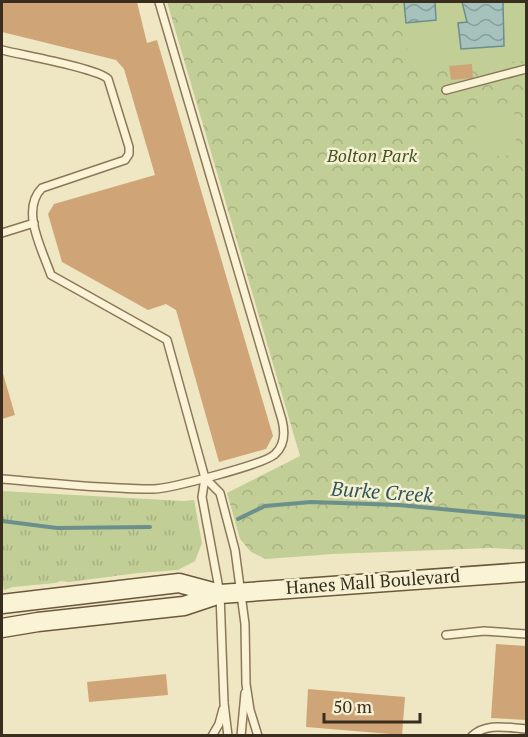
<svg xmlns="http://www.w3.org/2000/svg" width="528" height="737" viewBox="0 0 528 737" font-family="'PT Serif',serif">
<defs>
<pattern id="grass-tufts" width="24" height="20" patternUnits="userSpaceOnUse" patternTransform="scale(1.5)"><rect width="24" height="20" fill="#c1ce96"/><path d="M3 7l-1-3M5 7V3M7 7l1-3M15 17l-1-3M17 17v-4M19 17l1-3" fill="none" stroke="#a7b181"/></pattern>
<pattern id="forest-crowns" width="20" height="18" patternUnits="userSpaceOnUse" patternTransform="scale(1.5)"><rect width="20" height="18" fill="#c1ce96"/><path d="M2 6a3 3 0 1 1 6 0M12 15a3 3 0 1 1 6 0" fill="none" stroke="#a7b181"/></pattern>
<pattern id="water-waves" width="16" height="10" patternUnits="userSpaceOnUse" patternTransform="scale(1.5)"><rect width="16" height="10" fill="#a5c2bd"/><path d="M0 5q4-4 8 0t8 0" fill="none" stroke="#879e99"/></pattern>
</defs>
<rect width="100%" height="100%" fill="#efe7c3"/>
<polygon fill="url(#grass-tufts)" points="2,491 184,501 194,500 202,543 195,561 178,570 138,573 69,582 61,581 56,583 13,587 4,590 3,585 2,585"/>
<polygon fill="url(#forest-crowns)" points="167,2 526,2 526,550 491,548 333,554 266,559 251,552 240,539 227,493 300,456"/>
<g fill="#c1ce96">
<path d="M398,2H526V61L472,65L473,78L451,80L449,67C403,69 402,38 398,2Z"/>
<polygon points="514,107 517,155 478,157 475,109"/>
</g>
<g fill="url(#water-waves)" stroke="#6b908b" stroke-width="1.5">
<polygon points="404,2 435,2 436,20 406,23"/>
<polygon points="462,2 503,2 504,46 461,49 458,23 467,22"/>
</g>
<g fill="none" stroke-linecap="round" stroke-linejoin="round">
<g stroke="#6b908b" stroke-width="4">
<polyline points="238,519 265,506 311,502 399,505 526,517"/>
<polyline points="2,521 57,528 150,527"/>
</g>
</g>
<g fill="#cfa577">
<polygon points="2,2 137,2 147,43 157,40 273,436 266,449 219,462 176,310 166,304 148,310 62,262 48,214 54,204 155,175 124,69 116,60 2,32"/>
<polygon points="472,64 473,78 451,80 449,66"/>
<polygon points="2,370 15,415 2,419"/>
<polygon points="496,644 526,646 526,720 491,718"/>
<polygon points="166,674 168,695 89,702 87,682"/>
<polygon points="308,689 405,697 402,735 306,727"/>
</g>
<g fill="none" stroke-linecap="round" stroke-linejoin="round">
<defs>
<g id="service">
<path d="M2,50C21,55 97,68 108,79L129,147V154L125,160L42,188C20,210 42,249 51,275L167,340L205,478L202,497L220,594L224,703L228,736"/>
<polyline points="446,90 526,69"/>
<polyline points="2,233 34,223"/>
<polyline points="205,478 220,493 235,550 245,624 246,684 250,710 258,736"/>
<path d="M2,479C52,483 102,489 153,489C168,489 266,464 275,454C285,445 285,432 282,420L159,2"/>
<polyline points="446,635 484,631 526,634"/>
<polyline points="212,736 219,724 223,709"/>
<polyline points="241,736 245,693"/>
<path d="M472,736C487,722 508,728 526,729"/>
</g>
<g id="secondary">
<polyline points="2,604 179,583 220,594"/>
<polyline points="2,628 38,622 184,606 220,594 526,572"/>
</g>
</defs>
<use href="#service" stroke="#8a7859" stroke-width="10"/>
<use href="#secondary" stroke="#6c593c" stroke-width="21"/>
<use href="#service" stroke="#faf3d6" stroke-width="7"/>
<use href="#secondary" stroke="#faf3d6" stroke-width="18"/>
</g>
<g text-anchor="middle" stroke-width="5" stroke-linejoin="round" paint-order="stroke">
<g font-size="18" font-style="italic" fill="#445624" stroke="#f6f0d3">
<text x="372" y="162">Bolton Park</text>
</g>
<g font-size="18" fill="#392e1e" stroke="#f6f0d3">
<text transform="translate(373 582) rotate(-4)" y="6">Hanes Mall Boulevard</text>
</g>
<g font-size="20" font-style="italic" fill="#2c585a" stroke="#f6f0d3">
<text transform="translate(382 492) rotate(4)" y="7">Burke Creek</text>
</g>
</g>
<rect width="528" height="737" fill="none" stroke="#392e1e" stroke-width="6"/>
<path d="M324 713v9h96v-9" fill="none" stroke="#392e1e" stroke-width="3"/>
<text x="333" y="713" font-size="18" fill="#392e1e" stroke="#f6f0d3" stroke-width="4.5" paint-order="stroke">50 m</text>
</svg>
